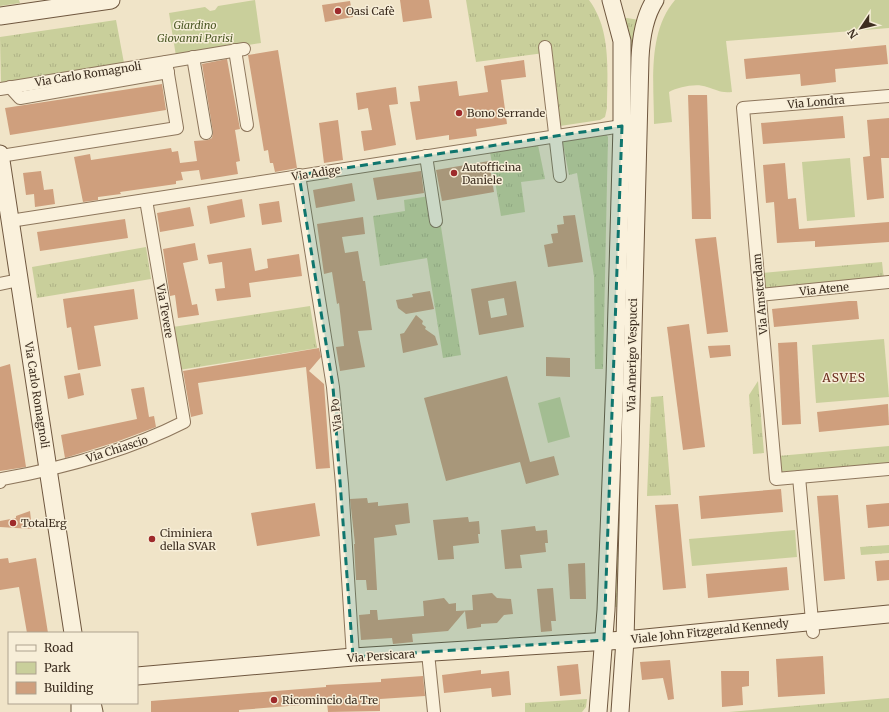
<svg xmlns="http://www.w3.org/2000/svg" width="889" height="712" viewBox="0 0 889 712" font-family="Merriweather,serif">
<defs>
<pattern id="grass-tufts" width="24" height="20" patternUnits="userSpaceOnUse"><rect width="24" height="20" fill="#c9cf9b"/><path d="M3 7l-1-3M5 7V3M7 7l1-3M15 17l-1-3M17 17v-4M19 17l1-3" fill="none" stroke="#aeb285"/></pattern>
</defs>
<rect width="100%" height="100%" fill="#f0e4c8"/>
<g fill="url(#grass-tufts)">
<path d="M466,0H589C612,31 607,72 607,108L605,117L600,120L560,126L552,52L476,62Z"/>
<polygon points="627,18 639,20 618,607 613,607 618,521 628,76 624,19"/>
<polygon points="116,20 124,63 1,84 0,37"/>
<polygon points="606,134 608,137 603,369 595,369 594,276 577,173 569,175 562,139"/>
<polygon points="538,145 545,179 521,182 525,212 501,216 490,152"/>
<polygon points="436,195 461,355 443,358 427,258 380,266 373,216 405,211 404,200"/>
<polygon points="146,247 151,279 37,298 32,267"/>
<polygon points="882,262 884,280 764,290 762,273"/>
<polygon points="310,306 317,348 179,370 173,327"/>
<polygon points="758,381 764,453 753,454 749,395"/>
<polygon points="663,396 671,495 647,496 651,397"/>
<polygon points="889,446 889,463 779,472 778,456"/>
<polygon points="889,545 889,553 861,555 860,547"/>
<polygon points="889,698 889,712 729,712"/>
<polygon points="587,699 586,707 582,712 525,712 525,703"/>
</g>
<g fill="#c9cf9b">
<polygon points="0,0 19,0 20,3 0,6"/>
<polygon points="255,0 261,43 176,56 169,13 205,7 210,11 215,10 218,6"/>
<path d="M675,0H889V28L726,41L732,92C719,93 718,90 707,87C696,83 679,87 669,92L672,122L654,124C654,83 647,33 675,0Z"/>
<polygon points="850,158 855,217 807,221 802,162"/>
<polygon points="884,339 889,397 816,403 812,345"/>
<polygon points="560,397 570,437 548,443 538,403"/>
<polygon points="795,530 797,557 692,566 689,539"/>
</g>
<g fill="#cf9f7d" fill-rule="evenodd">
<polygon points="400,0 429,0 432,18 403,22"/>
<polygon points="350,1 353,17 325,22 322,5"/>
<polygon points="886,45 888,64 835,69 836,82 801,86 800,74 746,79 744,59"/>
<polygon points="278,50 297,168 275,172 273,163 270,163 268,150 264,151 248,55"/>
<polygon points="227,59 240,129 235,130 240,161 236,162 238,174 201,180 199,170 181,172 183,180 176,181 176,184 120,192 121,194 98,197 98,200 83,202 74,157 90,154 91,160 171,148 172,152 178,151 180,163 197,161 194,141 208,140 212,138 213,132 202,64"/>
<polygon points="524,60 526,77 501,80 507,124 476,129 477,136 449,140 449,135 416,140 410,102 420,101 418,86 457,81 459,96 488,92 484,66"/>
<polygon points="162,84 166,110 10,135 5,108"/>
<polygon points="396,87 398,104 389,105 396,145 364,151 361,131 372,130 368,108 358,110 356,93"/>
<polygon points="688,95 707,95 711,219 692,219"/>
<polygon points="843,116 845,138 763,144 761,123"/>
<polygon points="889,118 889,158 881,158 884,198 867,200 863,157 870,156 867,120"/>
<polygon points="338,120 343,160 324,163 319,123"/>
<polygon points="489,161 494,192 442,201 436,170"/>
<polygon points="785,163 788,199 796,198 799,229 889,222 889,242 815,247 815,241 777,243 774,202 766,203 763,165"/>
<polygon points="41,171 44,190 53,189 55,204 35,207 34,194 26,195 23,173"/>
<polygon points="421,171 424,193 377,200 373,178"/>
<polygon points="352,183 355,201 316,208 313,190"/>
<polygon points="242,199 245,217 210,224 207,206"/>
<polygon points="279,201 282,222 262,225 259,204"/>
<polygon points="190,207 194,226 160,232 157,213"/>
<polygon points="575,215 583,262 548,267 544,245 553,243 551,234 558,233 557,225 564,224 563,216"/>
<polygon points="363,217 365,234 342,237 345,253 358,251 363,281 365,281 372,330 358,331 365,367 340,371 336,347 344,346 339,303 337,304 332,272 324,274 317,224"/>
<polygon points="125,219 128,238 40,251 37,232"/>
<polygon points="716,237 728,332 707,334 695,239"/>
<polygon points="195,243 198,260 183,263 192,305 197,304 199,315 178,318 175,295 170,296 163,249"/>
<polygon points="251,248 255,271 268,268 267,259 299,254 302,276 249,283 251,297 217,301 215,289 225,288 222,262 209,264 207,255"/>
<path d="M516,281L524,327L479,335L471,289ZM504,298L507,315L491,318L488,301Z"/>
<polygon points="134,289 138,319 94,326 101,366 78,370 71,327 67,328 63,299"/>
<polygon points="430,291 434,309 406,314 398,308 396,300 413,297 412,294"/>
<polygon points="849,301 857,301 859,319 774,327 772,309"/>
<polygon points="416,315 423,321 422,324 426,327 425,329 435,336 438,345 403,353 400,334 404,333"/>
<polygon points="689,324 705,447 683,450 667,327"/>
<polygon points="797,342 801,424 782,425 778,343"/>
<polygon points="730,345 731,356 710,358 708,346"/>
<polygon points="319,348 321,357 309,371 324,384 330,468 316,469 306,367 198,383 203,414 191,417 183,371"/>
<polygon points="546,357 570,358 570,377 546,376"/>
<polygon points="10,364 26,467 0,471 0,367"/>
<polygon points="80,373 84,395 68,399 64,376"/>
<polygon points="507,376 530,462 554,456 559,475 526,484 520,462 446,481 424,398"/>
<polygon points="144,387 149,417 154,416 156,427 116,442 65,458 61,435 137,419 131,389"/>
<polygon points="888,404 889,425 819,432 817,412"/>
<polygon points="781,489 783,512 701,519 699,496"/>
<polygon points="838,495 845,579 824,581 817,496"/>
<polygon points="367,498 368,503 378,502 378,506 408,503 410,523 395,525 397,535 374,538 377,590 367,590 366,580 356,580 354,544 355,544 350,499"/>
<polygon points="315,503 320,536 257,546 251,513"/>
<polygon points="889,503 889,526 868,528 866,505"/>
<polygon points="678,504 686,588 663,590 655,505"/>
<polygon points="30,511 32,529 0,527 0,521 16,518 16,516"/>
<polygon points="468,517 469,522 479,521 480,534 478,534 479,543 453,546 454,559 438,560 433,520"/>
<polygon points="535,526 536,531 547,530 548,543 545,543 546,552 520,555 522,568 505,569 501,530"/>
<polygon points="8,558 9,563 36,558 48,633 27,633 19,587 0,590 0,559"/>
<polygon points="889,560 889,580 877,581 875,561"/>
<polygon points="585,563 586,599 570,599 568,564"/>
<polygon points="787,567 789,590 708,598 706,574"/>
<polygon points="553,588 556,621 551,621 552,631 541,632 537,589"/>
<polygon points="492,593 497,598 511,599 513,614 504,615 497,623 481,624 481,627 467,629 465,611 448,631 412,634 413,642 393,644 392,638 361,640 359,615 370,614 370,610 377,610 378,620 424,616 423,601 444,598 449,604 456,603 456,611 473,610 472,595"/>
<polygon points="823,656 825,694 778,697 776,659"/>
<polygon points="670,660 674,699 668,700 663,678 642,680 640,662"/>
<polygon points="578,664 581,694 560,696 557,666"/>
<polygon points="481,670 481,674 509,671 511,695 492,697 491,688 444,693 442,675"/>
<polygon points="721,671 749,671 749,686 742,687 743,705 722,707"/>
<polygon points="423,676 425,696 380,699 380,711 328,712 327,703 239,710 239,712 151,712 151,701 326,687 326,685 381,682 381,679"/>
</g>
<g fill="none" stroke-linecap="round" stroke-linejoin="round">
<defs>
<g id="street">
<polyline points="545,47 560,176"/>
<polyline points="235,50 247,125"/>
<polyline points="193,57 206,133"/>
<polyline points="166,62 244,49"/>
<polyline points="10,87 20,98 168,72"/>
<polyline points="0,89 166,62 177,128 0,156"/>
<polyline points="889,96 743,108 776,479 889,469"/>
<polyline points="426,156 436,221"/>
<polyline points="299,175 333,387 342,484 353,657"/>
<polyline points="10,221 622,126"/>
<polyline points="0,284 19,280"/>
<polyline points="760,295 889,282"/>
<polyline points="799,477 813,632"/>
<path d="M0,482L2,479C63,468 129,450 184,422L146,200"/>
<polyline points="428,653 434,712"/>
</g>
<g id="secondary">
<polyline points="0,16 111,0"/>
<polyline points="0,154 73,633"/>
<polyline points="137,676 353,657 625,640 889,614"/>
<polyline points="92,703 94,712"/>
<polyline points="80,712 80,703"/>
<polyline points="598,712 606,610 615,378 622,126 622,41 611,0"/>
<path d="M620,712L625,640L640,58C641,38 644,17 655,0"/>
</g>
</defs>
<use href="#street" stroke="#8d765c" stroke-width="14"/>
<use href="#secondary" stroke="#6f573f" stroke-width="19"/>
<use href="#street" stroke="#faf1dc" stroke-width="12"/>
<use href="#secondary" stroke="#faf1dc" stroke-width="17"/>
</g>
<path fill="#0f766e" fill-opacity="0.2" stroke="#0f766e" stroke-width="3" stroke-dasharray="8 5" stroke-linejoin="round" d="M622,126L604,640L353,657L333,387L299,175Z"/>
<g fill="#9e2a2b" stroke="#f7eed8" stroke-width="1.5">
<circle cx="338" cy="11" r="4"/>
<circle cx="459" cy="113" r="4"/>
<circle cx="454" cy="173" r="4"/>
<circle cx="13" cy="523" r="4"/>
<circle cx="152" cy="539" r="4"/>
<circle cx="274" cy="700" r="4"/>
</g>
<g text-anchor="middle" stroke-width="3" stroke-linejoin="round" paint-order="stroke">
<g font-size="11" fill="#3d2e20" stroke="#f7eed8" text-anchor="start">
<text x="346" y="15">Oasi Cafè</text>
<text x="467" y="117">Bono Serrande</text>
<text x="462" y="171">Autofficina<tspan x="462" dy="13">Daniele</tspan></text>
<text x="21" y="527">TotalErg</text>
<text x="160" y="537">Ciminiera<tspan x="160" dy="13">della SVAR</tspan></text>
<text x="282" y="704">Ricomincio da Tre</text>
</g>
<g font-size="11" font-style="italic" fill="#4d5a26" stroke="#f7eed8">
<text x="195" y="29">Giardino<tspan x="195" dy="13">Giovanni Parisi</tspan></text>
</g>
<g font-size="11" fill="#3d2e20" stroke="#f7eed8">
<text transform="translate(88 74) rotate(-9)" y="4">Via Carlo Romagnoli</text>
<text transform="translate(816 102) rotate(-5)" y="4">Via Londra</text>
<text transform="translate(316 173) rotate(-9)" y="4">Via Adige</text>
<text transform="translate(824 289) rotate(-6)" y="4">Via Atene</text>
<text transform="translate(760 294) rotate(-95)" y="4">Via Amsterdam</text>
<text transform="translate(165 311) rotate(80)" y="4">Via Tevere</text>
<text transform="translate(632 355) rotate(-89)" y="4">Via Amerigo Vespucci</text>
<text transform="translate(37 395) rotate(81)" y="4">Via Carlo Romagnoli</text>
<text transform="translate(336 415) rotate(-96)" y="4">Via Po</text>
<text transform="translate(117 449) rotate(-18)" y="4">Via Chiascio</text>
<text transform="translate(710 631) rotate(-6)" y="4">Viale John Fitzgerald Kennedy</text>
<text transform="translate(381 656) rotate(-4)" y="4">Via Persicara</text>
</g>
<g font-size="12" letter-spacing="1" fill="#6b2e1e" stroke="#f7eed8">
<text x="844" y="382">ASVES</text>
</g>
</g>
<rect x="8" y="632" width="130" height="72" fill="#f7eed8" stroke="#ada18e"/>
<rect x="16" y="645" width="20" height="6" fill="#faf1dc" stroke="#ada18e"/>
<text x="44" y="652" font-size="12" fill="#3d2e20">Road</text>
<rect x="16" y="662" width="20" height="12" fill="#c9cf9b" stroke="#ada18e"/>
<text x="44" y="672" font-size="12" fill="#3d2e20">Park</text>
<rect x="16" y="682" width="20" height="12" fill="#cf9f7d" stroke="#ada18e"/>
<text x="44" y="692" font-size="12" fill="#3d2e20">Building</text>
<g transform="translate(861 28) rotate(235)" stroke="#f7eed8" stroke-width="3" paint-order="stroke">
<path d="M0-3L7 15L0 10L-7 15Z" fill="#3d2e20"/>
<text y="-6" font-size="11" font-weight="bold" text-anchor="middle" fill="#3d2e20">N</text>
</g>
</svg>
